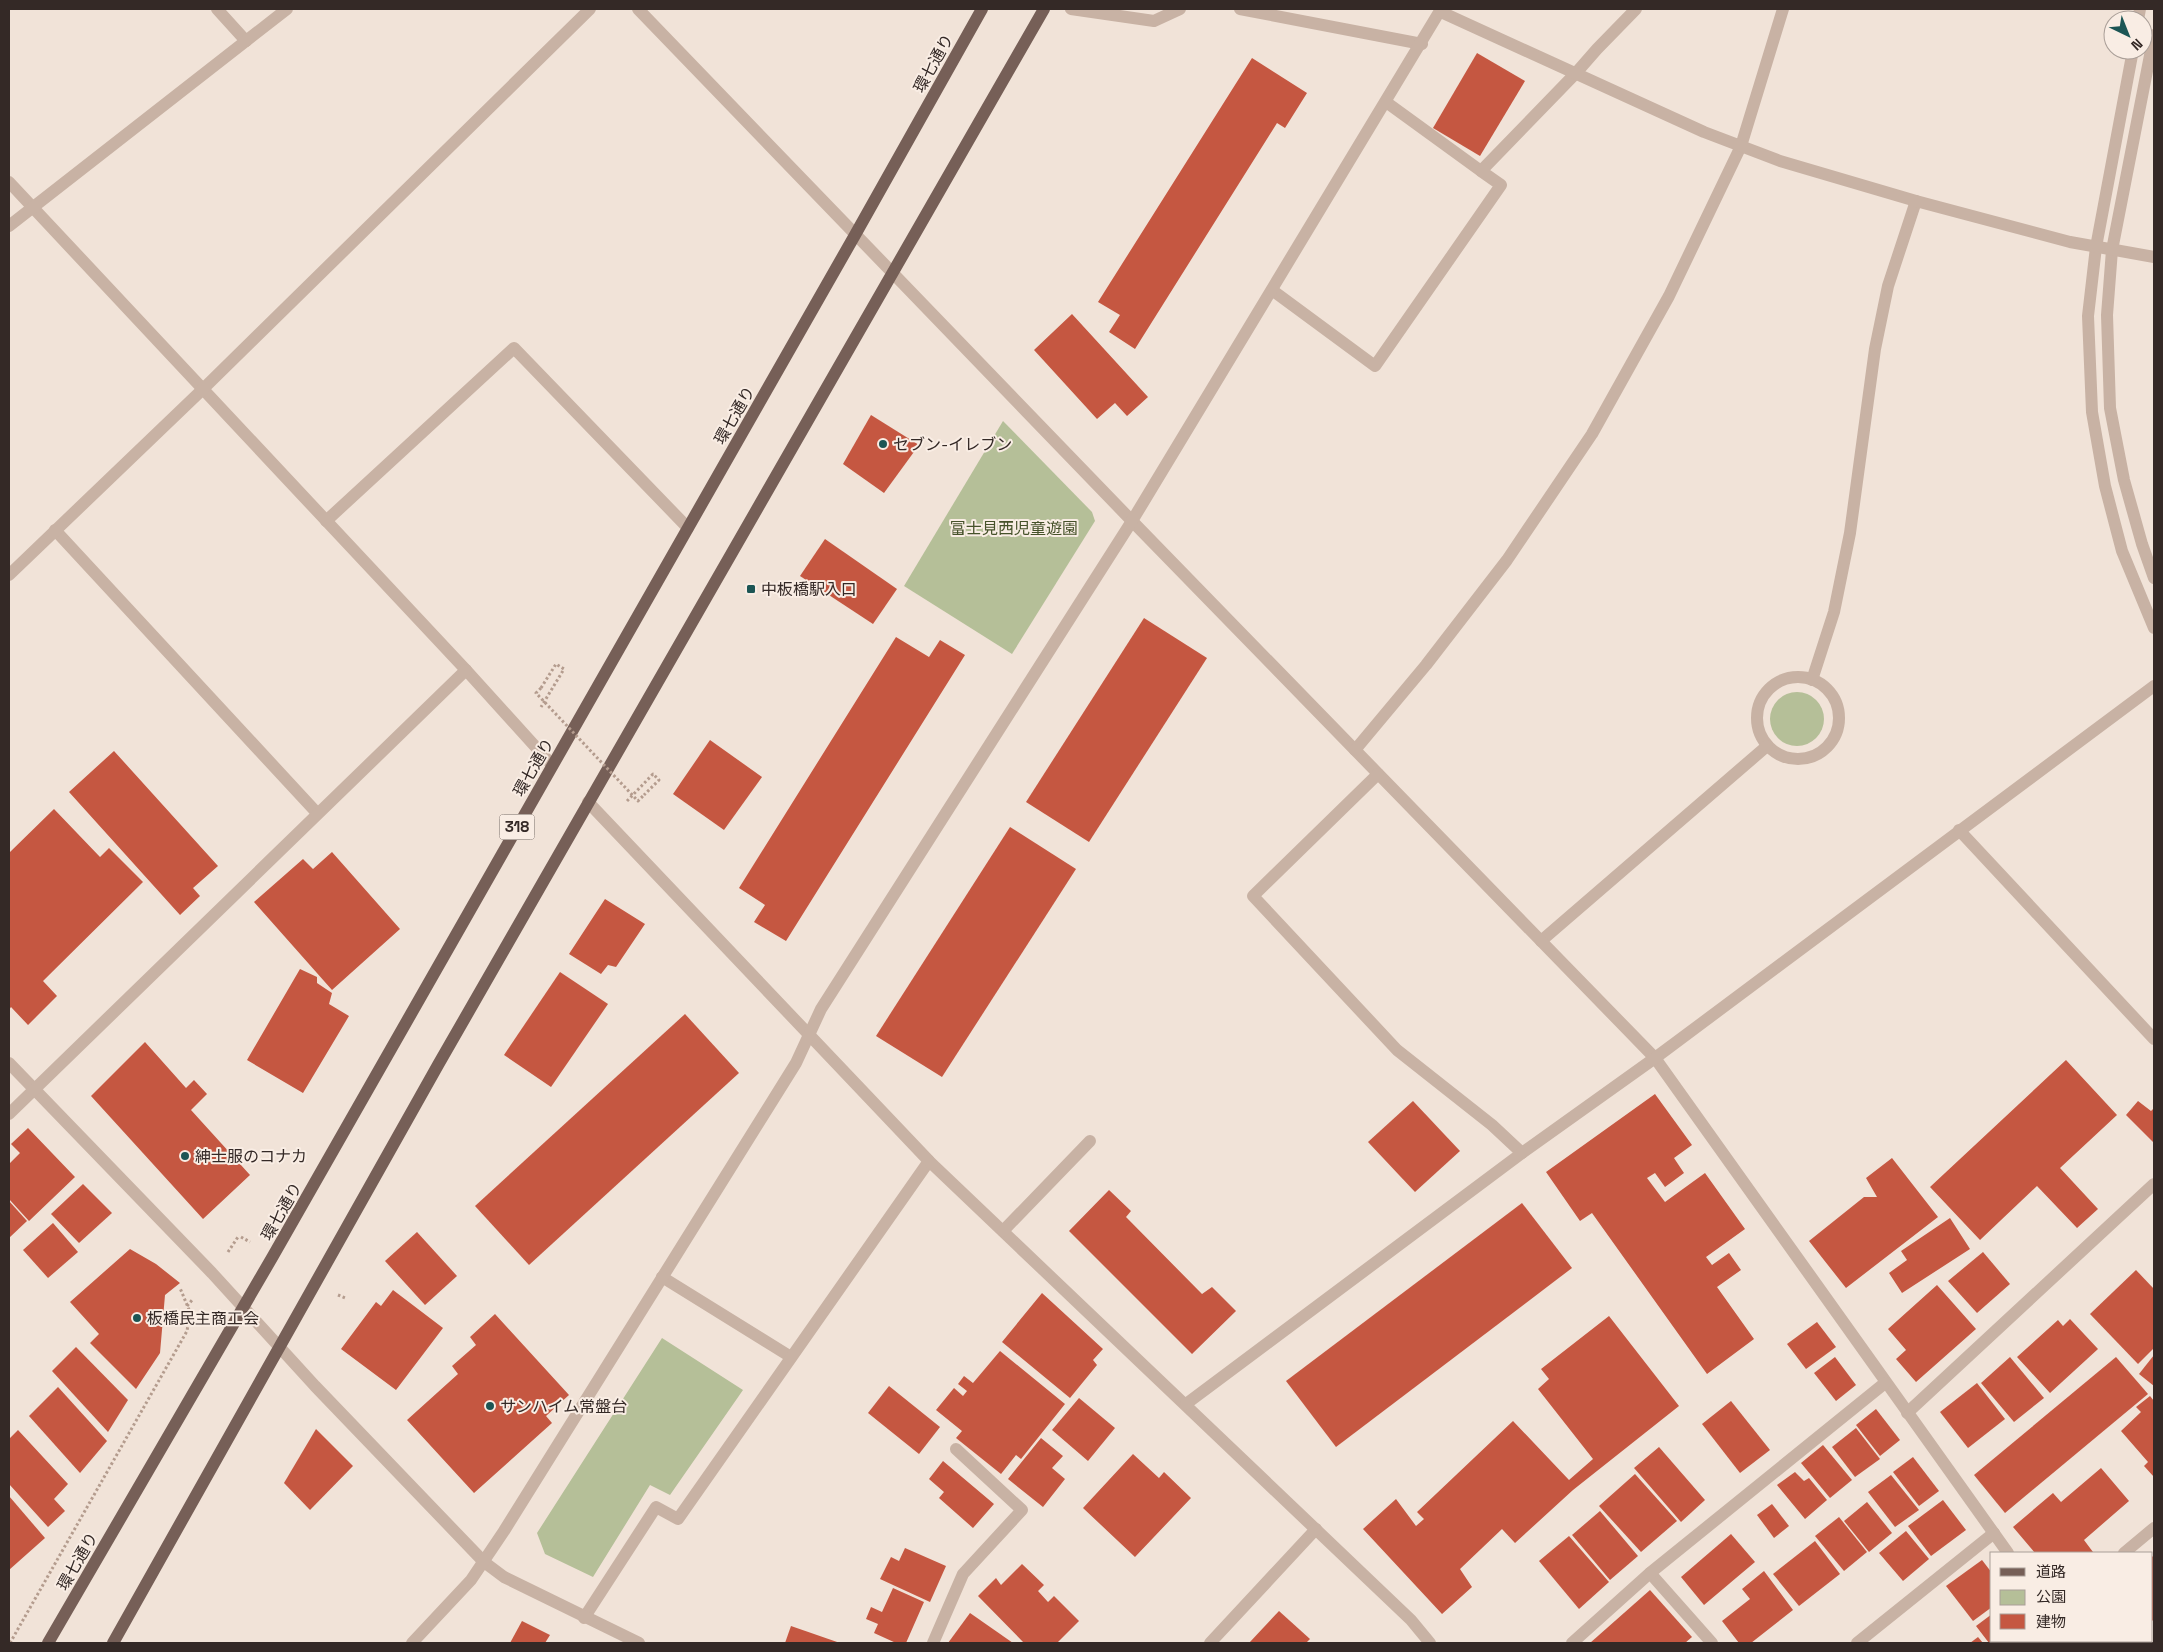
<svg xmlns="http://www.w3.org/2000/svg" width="2163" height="1652" viewBox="0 0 2163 1652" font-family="'Space Grotesk','Noto Sans JP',sans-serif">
<rect width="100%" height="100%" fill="#f1e3d8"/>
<g fill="#b5bf98">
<polygon points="1003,421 1092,512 1095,521 1012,654 904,586"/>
<circle cx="1797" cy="719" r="27"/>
<polygon points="662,1338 743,1390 670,1495 650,1485 593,1577 545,1554 537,1533"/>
</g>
<g fill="#c55741">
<polygon points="1477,53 1525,81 1480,156 1433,128"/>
<polygon points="1252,58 1307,93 1285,128 1277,123 1135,349 1109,332 1120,315 1098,302"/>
<polygon points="1072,314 1148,397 1127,416 1115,403 1097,419 1034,350"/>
<polygon points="871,415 919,445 884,493 843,464"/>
<polygon points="825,539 897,589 873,624 800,576"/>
<polygon points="1144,618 1207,658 1089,842 1026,802"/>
<polygon points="896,637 929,657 940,640 965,655 786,941 754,922 765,905 739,888"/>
<polygon points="710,740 762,777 724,830 673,794"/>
<polygon points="114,751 218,866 193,888 200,896 180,915 69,792"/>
<polygon points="54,809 100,857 109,848 143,882 43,981 57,996 28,1025 11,1007 9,1010 9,853"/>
<polygon points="1010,827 1076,869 942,1077 876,1036"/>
<polygon points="332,852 400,929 332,990 254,902 303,859 313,869"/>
<polygon points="605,899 645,924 616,967 608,965 601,974 569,954"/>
<polygon points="300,969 317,977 317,983 332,993 329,1004 349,1016 303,1093 247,1060"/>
<polygon points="560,972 608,1004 551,1087 504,1055"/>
<polygon points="685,1014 739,1073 529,1265 475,1206"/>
<polygon points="145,1042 186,1088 194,1080 207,1094 191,1110 250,1175 203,1219 91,1096"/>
<polygon points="2066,1060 2117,1115 2060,1168 2098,1209 2077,1228 2037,1186 1980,1240 1930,1187"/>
<polygon points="1655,1094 1692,1145 1674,1158 1684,1173 1665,1187 1655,1173 1647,1178 1665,1202 1705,1173 1745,1229 1706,1257 1712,1265 1729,1253 1741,1270 1717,1287 1754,1339 1707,1374 1592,1213 1580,1221 1546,1172"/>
<polygon points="1413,1101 1460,1151 1415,1192 1368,1142"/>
<polygon points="2138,1101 2151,1111 2154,1108 2154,1143 2126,1115"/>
<polygon points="28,1128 75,1177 29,1221 9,1199 9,1164 20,1153 11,1144"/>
<polygon points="1892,1158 1938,1217 1846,1288 1809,1241 1864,1197 1877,1197 1866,1178"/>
<polygon points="83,1184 112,1213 79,1243 51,1214"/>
<polygon points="1109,1190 1131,1211 1126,1217 1202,1294 1212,1287 1236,1311 1192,1354 1069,1231"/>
<polygon points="9,1201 27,1221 9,1238"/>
<polygon points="1522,1203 1572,1268 1336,1447 1286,1381"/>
<polygon points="1950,1218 1970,1249 1902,1293 1889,1273 1907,1260 1901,1251"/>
<polygon points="53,1223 78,1252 48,1278 23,1250"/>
<polygon points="417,1232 457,1276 425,1305 385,1261"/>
<polygon points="130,1249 156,1264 180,1283 165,1295 160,1353 136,1389 90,1343 99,1334 70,1302"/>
<polygon points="1983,1252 2010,1284 1977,1313 1948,1281"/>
<polygon points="2136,1270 2154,1289 2154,1348 2138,1364 2090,1314"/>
<polygon points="1937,1285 1976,1329 1916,1382 1896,1359 1906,1350 1888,1329"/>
<polygon points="393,1290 443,1328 396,1390 341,1349 376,1302 381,1306"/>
<polygon points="1042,1293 1103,1349 1093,1360 1097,1365 1070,1398 1002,1342"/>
<polygon points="495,1314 569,1395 546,1416 552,1423 474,1493 407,1420 458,1374 452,1366 476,1345 470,1337"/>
<polygon points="1609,1316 1679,1406 1573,1490 1515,1543 1502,1529 1460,1569 1472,1587 1442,1614 1363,1529 1396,1499 1416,1526 1424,1519 1417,1512 1513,1421 1569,1480 1593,1459 1538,1389 1549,1379 1541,1369"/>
<polygon points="2070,1319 2098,1349 2050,1393 2017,1357 2058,1320 2063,1326"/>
<polygon points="1817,1322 1836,1347 1806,1369 1787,1344"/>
<polygon points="76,1347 128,1400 108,1432 52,1371"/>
<polygon points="1000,1351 1065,1404 1021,1459 1016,1455 1001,1474 956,1438 962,1431 936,1410 954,1388 963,1396 967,1391 958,1384 964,1376 973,1383"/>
<polygon points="2154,1355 2154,1386 2139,1374"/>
<polygon points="1835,1357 1856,1385 1836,1401 1814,1373"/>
<polygon points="2010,1357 2044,1398 2014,1422 1981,1383"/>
<polygon points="2116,1357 2148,1394 2005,1513 1974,1475"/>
<polygon points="1977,1383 2005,1419 1968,1448 1940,1412"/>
<polygon points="889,1386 940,1427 919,1454 868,1413"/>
<polygon points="58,1387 107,1441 80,1473 29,1416"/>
<polygon points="2150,1396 2154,1401 2154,1477 2144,1466 2148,1462 2121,1431 2141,1412 2136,1407"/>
<polygon points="1079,1398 1115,1428 1088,1461 1052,1430"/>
<polygon points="1731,1401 1770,1450 1740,1473 1702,1424"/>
<polygon points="1876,1409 1900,1440 1880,1456 1856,1425"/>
<polygon points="1856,1428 1880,1459 1855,1477 1832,1447"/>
<polygon points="316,1429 353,1466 310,1510 284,1483"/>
<polygon points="18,1430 68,1484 54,1499 65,1511 48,1527 9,1484 9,1439"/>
<polygon points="1041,1438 1063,1456 1052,1468 1065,1479 1043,1507 1008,1479"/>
<polygon points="1823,1445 1852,1480 1830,1498 1801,1463"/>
<polygon points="1659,1447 1705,1500 1681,1522 1634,1468"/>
<polygon points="1133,1454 1159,1478 1164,1472 1191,1498 1135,1557 1083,1508"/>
<polygon points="1913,1457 1939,1491 1919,1506 1893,1472"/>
<polygon points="943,1461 994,1504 973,1528 939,1498 944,1492 929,1479"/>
<polygon points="2101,1468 2129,1501 2084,1540 2093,1552 2035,1553 2013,1527 2053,1493 2061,1502"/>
<polygon points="1795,1472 1804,1481 1809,1478 1827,1500 1805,1519 1777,1485"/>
<polygon points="1635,1474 1677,1521 1641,1552 1599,1506"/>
<polygon points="1891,1475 1919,1510 1895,1527 1868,1492"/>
<polygon points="9,1496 45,1538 9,1570"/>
<polygon points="1943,1500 1966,1530 1931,1556 1908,1526"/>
<polygon points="1867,1502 1892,1533 1869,1552 1844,1521"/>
<polygon points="1772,1504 1789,1526 1774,1538 1757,1515"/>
<polygon points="1600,1511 1638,1556 1610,1580 1572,1535"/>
<polygon points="1839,1517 1867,1552 1844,1571 1815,1536"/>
<polygon points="1906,1531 1929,1559 1903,1581 1879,1553"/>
<polygon points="1731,1534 1755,1562 1704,1605 1681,1577"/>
<polygon points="1569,1536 1609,1582 1579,1609 1539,1561"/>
<polygon points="1815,1541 1840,1574 1799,1606 1773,1574"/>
<polygon points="905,1548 946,1566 930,1602 880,1579 891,1557 899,1561"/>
<polygon points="2154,1555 2154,1619 2152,1621 2152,1557"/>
<polygon points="1982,1560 1992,1573 1992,1607 1973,1621 1946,1586"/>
<polygon points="1022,1564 1044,1585 1038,1591 1048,1602 1054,1596 1079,1621 1057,1643 1024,1643 978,1596 996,1578 1001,1585"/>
<polygon points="1764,1571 1793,1610 1751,1643 1739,1643 1722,1621 1750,1599 1742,1589"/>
<polygon points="893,1588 924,1602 906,1643 896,1643 874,1633 878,1624 866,1619 871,1607 882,1612"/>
<polygon points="1650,1590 1692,1637 1685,1643 1590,1643"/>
<polygon points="1279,1611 1310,1639 1306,1643 1249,1643"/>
<polygon points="970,1613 1013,1643 948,1643"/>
<polygon points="1992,1614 1992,1641 2023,1641 2019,1643 1989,1643 1976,1626"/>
<polygon points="522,1621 550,1635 545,1643 510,1643"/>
<polygon points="791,1626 840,1643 785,1643"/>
<polygon points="1978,1637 1983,1643 1970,1643"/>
<polygon points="2095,1641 2149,1641 2151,1643 2096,1643"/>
</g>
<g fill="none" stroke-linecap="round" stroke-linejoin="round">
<g stroke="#b49c8e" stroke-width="3" stroke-dasharray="2.5 2.5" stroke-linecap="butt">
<polyline points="541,688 556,664 564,669 541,707"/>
<polyline points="627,801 653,774 659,780 644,795"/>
<polyline points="241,1237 250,1242"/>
<polyline points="228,1252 238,1237"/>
<polyline points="338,1295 345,1298"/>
<polyline points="187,1306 193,1299"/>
<polyline points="10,1643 187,1331 190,1312 180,1288"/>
</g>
<g stroke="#c8b2a4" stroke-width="12">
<polyline points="217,9 246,41"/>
<polyline points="326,521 514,348 688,528"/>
<polyline points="55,530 317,813"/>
<circle cx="1798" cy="718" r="41"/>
<polyline points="1812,680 1834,612 1850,533 1875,349 1888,286 1916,201"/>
<polyline points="1541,941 1767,746"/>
<polyline points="662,1277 791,1357"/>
<polyline points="1907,1413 2154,1184"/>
<polyline points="584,1618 656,1507 678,1519 929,1161"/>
<polyline points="933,1643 963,1574 1022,1510 956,1449"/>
</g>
<g stroke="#c8b2a4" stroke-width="12">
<polyline points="638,9 1132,521 1655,1058 2008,1553"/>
<polyline points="1071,9 1154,21 1180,9"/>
<polyline points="1240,9 1422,44"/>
<polyline points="2138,20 2140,9"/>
<polyline points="2154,35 2112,250 2107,315 2110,408 2124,480 2142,544 2154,578"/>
<polyline points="2133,50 2096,247 2088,316 2092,412 2105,486 2122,551 2154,628"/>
<polyline points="1386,102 1481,171"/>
<polyline points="9,182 466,670 552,765"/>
<polyline points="9,226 287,9"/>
<polyline points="1272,290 1375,366 1501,185 1481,171 1576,73 1597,49 1636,9"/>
<polyline points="9,575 203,389 590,9"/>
<polyline points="1355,750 1426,665 1507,560 1592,434 1669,296 1741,146 1783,9"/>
<polyline points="1378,774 1253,896 1397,1050 1492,1125 1522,1153"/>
<polyline points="588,802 929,1161 1411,1620 1430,1643"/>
<polyline points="1959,830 2154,1039"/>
<polyline points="9,1063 212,1273 315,1386 484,1562 504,1577 639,1643"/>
<polyline points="9,1114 466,670"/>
<polyline points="1003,1231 1090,1141"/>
<polyline points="1186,1404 1522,1153 1655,1058 2154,686"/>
<polyline points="2124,1553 2154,1528"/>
<polyline points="1650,1573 1712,1643"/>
<polyline points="2071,1641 2073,1643"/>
<polyline points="412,1643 471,1580 504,1531 796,1063 821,1009 1132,521 1441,9"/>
<polyline points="1210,1643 1316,1529"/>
<polyline points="1572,1643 1650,1573 1885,1383"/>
<polyline points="1857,1643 1994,1533"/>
</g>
<polyline stroke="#c8b2a4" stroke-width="12" points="1441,12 1704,132 1780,161 1916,201 2070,242 2154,257"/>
<g stroke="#765f57" stroke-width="12">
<polyline points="48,1643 273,1256 855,235 982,9"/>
<polyline points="113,1643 438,1065 1044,9"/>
</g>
<polyline stroke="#b49c8e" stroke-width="3" stroke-dasharray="2.5 2.5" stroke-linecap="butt" points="541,688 536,693 638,801 644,795"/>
</g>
<g fill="#1c5554" stroke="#f9ede4" stroke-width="2">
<circle cx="883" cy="444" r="5"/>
<rect x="746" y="584" width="10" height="10" rx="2.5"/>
<circle cx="185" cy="1156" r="5"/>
<circle cx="137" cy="1318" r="5"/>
<circle cx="490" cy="1406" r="5"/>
</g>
<g text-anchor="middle" stroke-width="4" stroke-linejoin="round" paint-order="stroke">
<rect fill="#f9ede4" stroke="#6f645f" stroke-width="1" x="499.5" y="814.5" width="35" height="25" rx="4"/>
<g font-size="15" font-weight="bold" fill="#342926">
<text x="517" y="832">318</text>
</g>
<g font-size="16" fill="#342926" stroke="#f9ede4">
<text transform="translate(933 63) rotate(-61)" y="6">環七通り</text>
<text transform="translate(734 415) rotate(-60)" y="6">環七通り</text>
<text transform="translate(533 767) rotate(-60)" y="6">環七通り</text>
<text transform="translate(281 1211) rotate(-60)" y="6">環七通り</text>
<text transform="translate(77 1561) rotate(-60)" y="6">環七通り</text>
</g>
<g font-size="16" fill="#342926" stroke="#f9ede4" text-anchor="start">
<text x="893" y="450">セブン-イレブン</text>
<text x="761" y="595">中板橋駅入口</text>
<text x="195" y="1162">紳士服のコナカ</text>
<text x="147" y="1324">板橋民主商工会</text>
<text x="500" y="1412">サンハイム常盤台</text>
</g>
<g font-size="16" fill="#46522a" stroke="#f9ede4">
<text x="1014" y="534">富士見西児童遊園</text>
</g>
</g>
<rect width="2163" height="1652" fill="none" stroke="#342926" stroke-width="20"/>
<rect x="1990" y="1552" width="162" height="90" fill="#f9ede4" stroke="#aa9f98"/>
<rect x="2000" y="1568" width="25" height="8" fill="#765f57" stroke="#aa9f98"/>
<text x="2036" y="1577" font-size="15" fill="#342926">道路</text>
<rect x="2000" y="1590" width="25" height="15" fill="#b5bf98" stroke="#aa9f98"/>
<text x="2036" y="1602" font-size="15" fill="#342926">公園</text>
<rect x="2000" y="1614" width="25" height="15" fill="#c55741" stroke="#aa9f98"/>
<text x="2036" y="1627" font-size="15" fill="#342926">建物</text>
<g transform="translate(2128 35) rotate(137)"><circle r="24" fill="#f9ede4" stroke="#aa9f98"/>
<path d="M0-4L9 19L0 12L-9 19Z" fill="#1c5554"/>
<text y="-8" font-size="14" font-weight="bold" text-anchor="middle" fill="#342926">N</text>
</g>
</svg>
